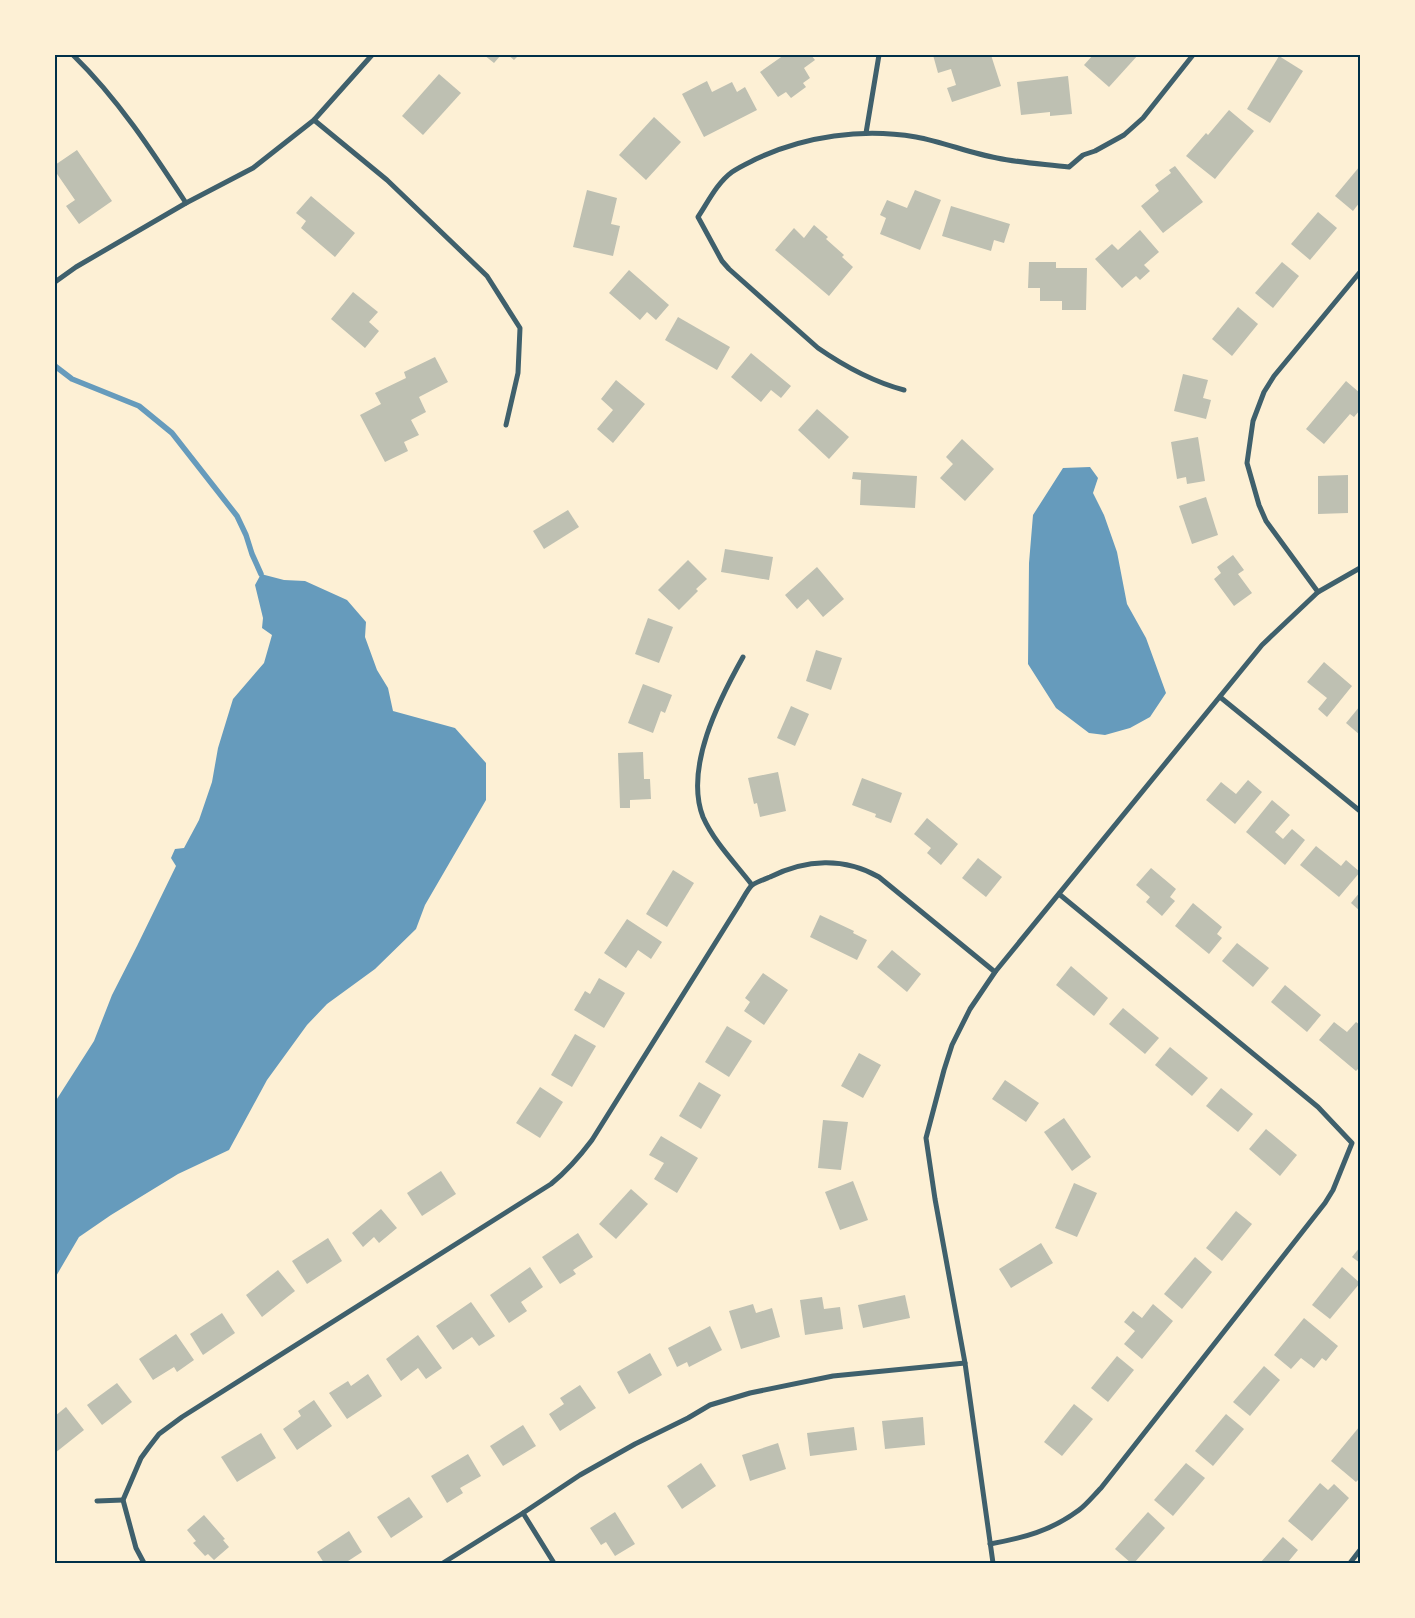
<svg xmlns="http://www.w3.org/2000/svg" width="1415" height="1618" viewBox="0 0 1415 1618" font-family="Lora,serif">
<rect width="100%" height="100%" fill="#fdf0d5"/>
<g fill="#669bbc">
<polygon points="1090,467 1098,478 1093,493 1104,515 1117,552 1127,604 1146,638 1166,693 1150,717 1130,728 1105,735 1089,733 1056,708 1028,664 1029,563 1033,515 1063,468"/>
<polygon points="261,574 284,580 305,581 347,600 366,622 365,637 377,670 388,688 393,711 455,728 486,763 486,800 425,905 416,929 375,969 327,1004 307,1025 267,1080 229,1150 178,1174 111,1215 79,1237 55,1278 55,1102 94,1041 112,995 137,946 176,866 171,858 175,849 184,848 199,820 212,782 218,748 233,699 264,663 272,635 262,628 263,618 255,585"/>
</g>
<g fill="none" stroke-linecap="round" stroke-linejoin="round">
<polyline stroke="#669bbc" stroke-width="5.5" points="55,366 72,379 139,406 172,433 237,516 246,535 252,554 261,574"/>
</g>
<g fill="#bec0b2">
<polygon points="484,55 501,55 494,63"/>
<polygon points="508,55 519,55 514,60"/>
<polygon points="784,55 811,55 815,60 804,68 810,78 803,83 806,87 791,98 786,92 778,97 760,72"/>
<polygon points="933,55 991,55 1001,86 952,102 947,88 956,85 951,69 938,73"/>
<polygon points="1093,55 1138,55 1109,87 1084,65"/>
<polygon points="1279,56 1303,71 1270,123 1247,109"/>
<polygon points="439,74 461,93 423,135 402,116"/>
<polygon points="1068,76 1072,114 1050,116 1050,112 1021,115 1017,82"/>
<polygon points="707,81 712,92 732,82 737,92 745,87 757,110 704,137 682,94"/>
<polygon points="1229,110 1254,131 1215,179 1186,156 1206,133 1208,135"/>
<polygon points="654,117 681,142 646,180 619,155"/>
<polygon points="77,150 112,201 79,224 66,206 75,200 55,171 55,165"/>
<polygon points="1175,166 1203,202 1163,233 1141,206 1159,191 1155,185 1171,173 1169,170"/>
<polygon points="1360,166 1360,202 1353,211 1335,196"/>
<polygon points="587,190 617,198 611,224 620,226 613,256 573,247"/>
<polygon points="915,190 941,200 920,250 880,234 886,218 880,215 887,200 907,208"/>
<polygon points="311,196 355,233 335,257 301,228 306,221 296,213"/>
<polygon points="951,206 1010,224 1004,243 994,240 991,251 942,236"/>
<polygon points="1318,212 1337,228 1310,260 1291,244"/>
<polygon points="814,225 828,237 826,239 844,255 842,257 853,267 829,296 775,250 794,228 804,238"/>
<polygon points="1140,230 1159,252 1144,265 1150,271 1140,280 1136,276 1122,288 1095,259 1112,244 1118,250"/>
<polygon points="1029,262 1056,262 1056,268 1087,268 1086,310 1062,310 1062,301 1040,301 1040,288 1028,288"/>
<polygon points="1282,262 1299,276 1273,308 1255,293"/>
<polygon points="629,270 669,305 656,320 647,312 640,320 609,293"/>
<polygon points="353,292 378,312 369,322 379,331 365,348 331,319"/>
<polygon points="1238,307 1258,324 1232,356 1212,339"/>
<polygon points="678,317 730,347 717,370 665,340"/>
<polygon points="751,353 791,386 781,398 771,390 761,402 731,377"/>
<polygon points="435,357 448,382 419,397 426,412 411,420 419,435 404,442 408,451 385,462 360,415 381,404 375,393 406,378 404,372"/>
<polygon points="1183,374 1208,380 1203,398 1211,400 1206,419 1174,411"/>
<polygon points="616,380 645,404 613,443 597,429 613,410 601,399"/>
<polygon points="1346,381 1360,393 1360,410 1354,417 1350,414 1324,444 1306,429"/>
<polygon points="817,409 849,437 829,459 798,430"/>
<polygon points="1198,437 1205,481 1187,484 1186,477 1177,479 1171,442"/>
<polygon points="962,439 994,469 965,501 940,478 953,464 946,457"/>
<polygon points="853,472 917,476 915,508 860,505 861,480 852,479"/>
<polygon points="1348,475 1348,513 1318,514 1318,476"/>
<polygon points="1206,497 1218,535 1192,544 1179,506"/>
<polygon points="568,510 579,527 544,549 533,531"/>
<polygon points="725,549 773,557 769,580 721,572"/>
<polygon points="1233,555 1244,570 1238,574 1252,593 1234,606 1214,579 1221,573 1217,567"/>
<polygon points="688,560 707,579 696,589 698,591 679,610 658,590"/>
<polygon points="817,567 844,599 823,617 808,599 797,609 785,595"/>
<polygon points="648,618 673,627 659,663 635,654"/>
<polygon points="816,650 842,658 831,690 806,681"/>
<polygon points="1324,662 1352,686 1327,717 1318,709 1327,698 1307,682"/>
<polygon points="643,684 672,695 665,713 661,711 653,733 628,723"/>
<polygon points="791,706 809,714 795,746 777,738"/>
<polygon points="1360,706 1360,735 1346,723"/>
<polygon points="643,752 644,779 650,779 651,799 630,800 630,808 620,808 618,753"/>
<polygon points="778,772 786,811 760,817 757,803 754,804 748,778"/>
<polygon points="862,778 902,793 891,823 875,817 876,814 852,805"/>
<polygon points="1248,780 1262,792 1235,824 1206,800 1221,782 1236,794"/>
<polygon points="1272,800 1290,815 1275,832 1283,839 1292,829 1305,840 1285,865 1246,832"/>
<polygon points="927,818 958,844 941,865 927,853 931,848 914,834"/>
<polygon points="1316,846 1341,866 1346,860 1360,872 1339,897 1300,865"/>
<polygon points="978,858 1002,877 986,897 962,878"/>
<polygon points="1151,868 1176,889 1170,897 1175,901 1162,916 1146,902 1150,897 1136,885"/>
<polygon points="673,870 694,883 667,927 646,914"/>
<polygon points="1360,892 1360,911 1351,903"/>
<polygon points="1193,903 1222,927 1217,934 1222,938 1209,954 1175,926"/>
<polygon points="820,915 854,931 853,933 867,940 857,960 810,937"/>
<polygon points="627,919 662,942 651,959 638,950 626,968 604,953"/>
<polygon points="1237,943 1269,968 1253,987 1222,961"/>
<polygon points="892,950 921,974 907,992 877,967"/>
<polygon points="1071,966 1108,998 1094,1016 1056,985"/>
<polygon points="763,973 788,990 764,1025 744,1011 750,1002 745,998"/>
<polygon points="599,978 625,993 604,1028 574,1010 585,991 590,994"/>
<polygon points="1285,985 1321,1015 1307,1032 1271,1002"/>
<polygon points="1123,1008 1159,1038 1145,1054 1109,1024"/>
<polygon points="1334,1022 1347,1032 1356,1022 1360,1025 1360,1067 1356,1071 1319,1040"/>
<polygon points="727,1026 752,1041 729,1077 705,1062"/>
<polygon points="575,1034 596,1046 572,1087 551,1075"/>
<polygon points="1170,1047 1208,1078 1192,1096 1155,1065"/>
<polygon points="859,1053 881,1065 863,1098 841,1086"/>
<polygon points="1005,1080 1039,1103 1026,1122 992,1099"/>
<polygon points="699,1082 721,1095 701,1129 679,1116"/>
<polygon points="540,1087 563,1102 540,1138 516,1123"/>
<polygon points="1221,1088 1253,1114 1238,1132 1206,1106"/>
<polygon points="1064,1118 1091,1157 1072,1171 1044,1132"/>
<polygon points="823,1120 848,1122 841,1170 818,1168"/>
<polygon points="1266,1129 1297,1155 1280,1176 1249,1149"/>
<polygon points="661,1136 698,1158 677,1193 654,1179 664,1163 649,1155"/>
<polygon points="441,1171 456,1194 422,1216 407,1193"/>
<polygon points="853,1181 868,1220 840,1230 825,1192"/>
<polygon points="1074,1183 1097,1193 1077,1237 1055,1228"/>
<polygon points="631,1189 648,1204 616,1239 599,1224"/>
<polygon points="381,1209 397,1228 379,1243 374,1237 363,1247 352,1233"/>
<polygon points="1236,1211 1252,1224 1222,1261 1206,1248"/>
<polygon points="578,1233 593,1257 573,1270 576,1274 560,1284 542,1257"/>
<polygon points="328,1238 342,1261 307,1284 292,1261"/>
<polygon points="1041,1243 1053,1263 1011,1288 999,1269"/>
<polygon points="1360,1247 1360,1263 1352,1257"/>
<polygon points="1195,1257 1212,1272 1182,1309 1164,1294"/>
<polygon points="530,1267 543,1287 521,1302 527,1311 509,1323 490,1295"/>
<polygon points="1342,1267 1360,1283 1330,1319 1312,1305"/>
<polygon points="278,1270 295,1291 262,1317 246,1295"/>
<polygon points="905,1295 910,1318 863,1328 858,1305"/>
<polygon points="822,1297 824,1309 840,1307 843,1329 805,1335 800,1300"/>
<polygon points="471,1302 495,1336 479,1346 472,1337 453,1350 436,1326"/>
<polygon points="753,1304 756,1313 772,1308 780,1337 741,1349 729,1311"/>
<polygon points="1153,1304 1173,1321 1142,1359 1124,1344 1135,1331 1124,1322 1133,1311 1142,1318"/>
<polygon points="222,1313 235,1333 203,1355 190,1334"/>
<polygon points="1304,1318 1338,1346 1326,1361 1322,1358 1314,1368 1301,1358 1291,1369 1274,1355"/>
<polygon points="710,1326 722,1350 689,1367 687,1362 677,1367 668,1348"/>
<polygon points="176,1334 194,1360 177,1372 174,1367 153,1380 139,1359"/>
<polygon points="418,1335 442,1368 426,1379 418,1368 401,1381 386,1359"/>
<polygon points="650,1353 662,1375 629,1394 617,1372"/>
<polygon points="1117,1356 1134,1370 1108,1402 1091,1388"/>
<polygon points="1264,1366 1280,1380 1250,1416 1233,1402"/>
<polygon points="368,1374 382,1396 347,1419 329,1393 348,1381 351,1386"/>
<polygon points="117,1383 132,1402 102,1425 87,1405"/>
<polygon points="580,1385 596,1408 560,1431 549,1414 564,1404 560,1398"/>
<polygon points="314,1400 332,1426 297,1450 283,1429 301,1416 298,1411"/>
<polygon points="1074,1404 1093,1419 1062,1456 1044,1442"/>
<polygon points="66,1407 84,1430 55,1453 55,1416"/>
<polygon points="1226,1414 1244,1429 1213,1466 1195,1451"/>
<polygon points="923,1417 925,1445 885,1449 882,1421"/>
<polygon points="523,1425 536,1446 503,1466 490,1446"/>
<polygon points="1360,1426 1360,1478 1356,1482 1331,1461"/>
<polygon points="854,1427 857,1450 810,1456 807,1433"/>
<polygon points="261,1433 276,1458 237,1482 221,1457"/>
<polygon points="778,1443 786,1469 750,1481 742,1455"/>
<polygon points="468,1454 481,1476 460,1488 463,1493 447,1503 431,1476"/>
<polygon points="701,1463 716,1486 682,1509 667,1486"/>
<polygon points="1186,1463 1205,1478 1173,1516 1154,1500"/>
<polygon points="1320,1483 1328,1490 1334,1484 1349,1498 1312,1541 1288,1521"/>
<polygon points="409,1497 423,1517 391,1538 377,1517"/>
<polygon points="615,1512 635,1544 615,1556 606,1542 601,1545 590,1528"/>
<polygon points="1148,1512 1165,1528 1134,1563 1131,1563 1115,1549"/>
<polygon points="204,1515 225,1539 223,1540 229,1547 214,1560 208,1554 205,1556 193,1543 196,1541 187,1530"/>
<polygon points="349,1531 362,1552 345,1563 324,1563 317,1552"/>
<polygon points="1283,1537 1298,1550 1288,1562 1289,1563 1260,1563"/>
</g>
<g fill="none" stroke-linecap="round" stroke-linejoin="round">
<g stroke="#3f606c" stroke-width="5">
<path d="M73,55C118,99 152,151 186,203"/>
<polyline points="314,120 387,180 487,276 520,328 518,373 506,425"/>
<polyline points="866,133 879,55"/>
<polyline points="55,282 76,267 186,203 253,168 314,120 372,55"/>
<path d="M904,390C874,382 844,366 818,348L729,269L722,261L698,217C708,202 717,183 732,172C739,167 748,163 756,159C805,136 862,128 916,137C943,142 970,153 997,158C1021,163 1045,164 1069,167L1083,155L1095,151L1124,135L1143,118L1193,55"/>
<polyline points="1318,592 1266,521 1259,505 1247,463 1253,421 1264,392 1274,376 1360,272"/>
<path d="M743,657C719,700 684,768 703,817C714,842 736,864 752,885"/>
<polyline points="1220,697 1360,811"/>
<polyline points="97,1501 123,1500"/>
<polyline points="523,1513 554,1563"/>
<path d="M990,1544C1023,1538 1051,1531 1079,1510C1087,1504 1094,1495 1101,1488L1325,1203L1333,1190L1352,1143L1318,1107L1059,894"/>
<path d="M144,1563L136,1548L123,1500L141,1458L149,1447L159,1434L182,1417L551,1184C567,1171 580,1156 592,1140L739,905C743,899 747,890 752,885C757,882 765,879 770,877C806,859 844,857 879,877L995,972"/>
<polyline points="443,1563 523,1513 580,1475 635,1444 688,1418 710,1405 750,1393 833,1376 965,1363"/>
<polyline points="993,1563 965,1363 935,1199 926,1138 944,1070 952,1045 970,1009 995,972 1262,645 1318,592 1360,568"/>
<polyline points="1350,1563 1360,1550"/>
</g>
</g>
<rect width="1415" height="1618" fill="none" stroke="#fdf0d5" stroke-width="112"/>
<rect x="56" y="56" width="1303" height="1506" fill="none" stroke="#003049" stroke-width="2"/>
</svg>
